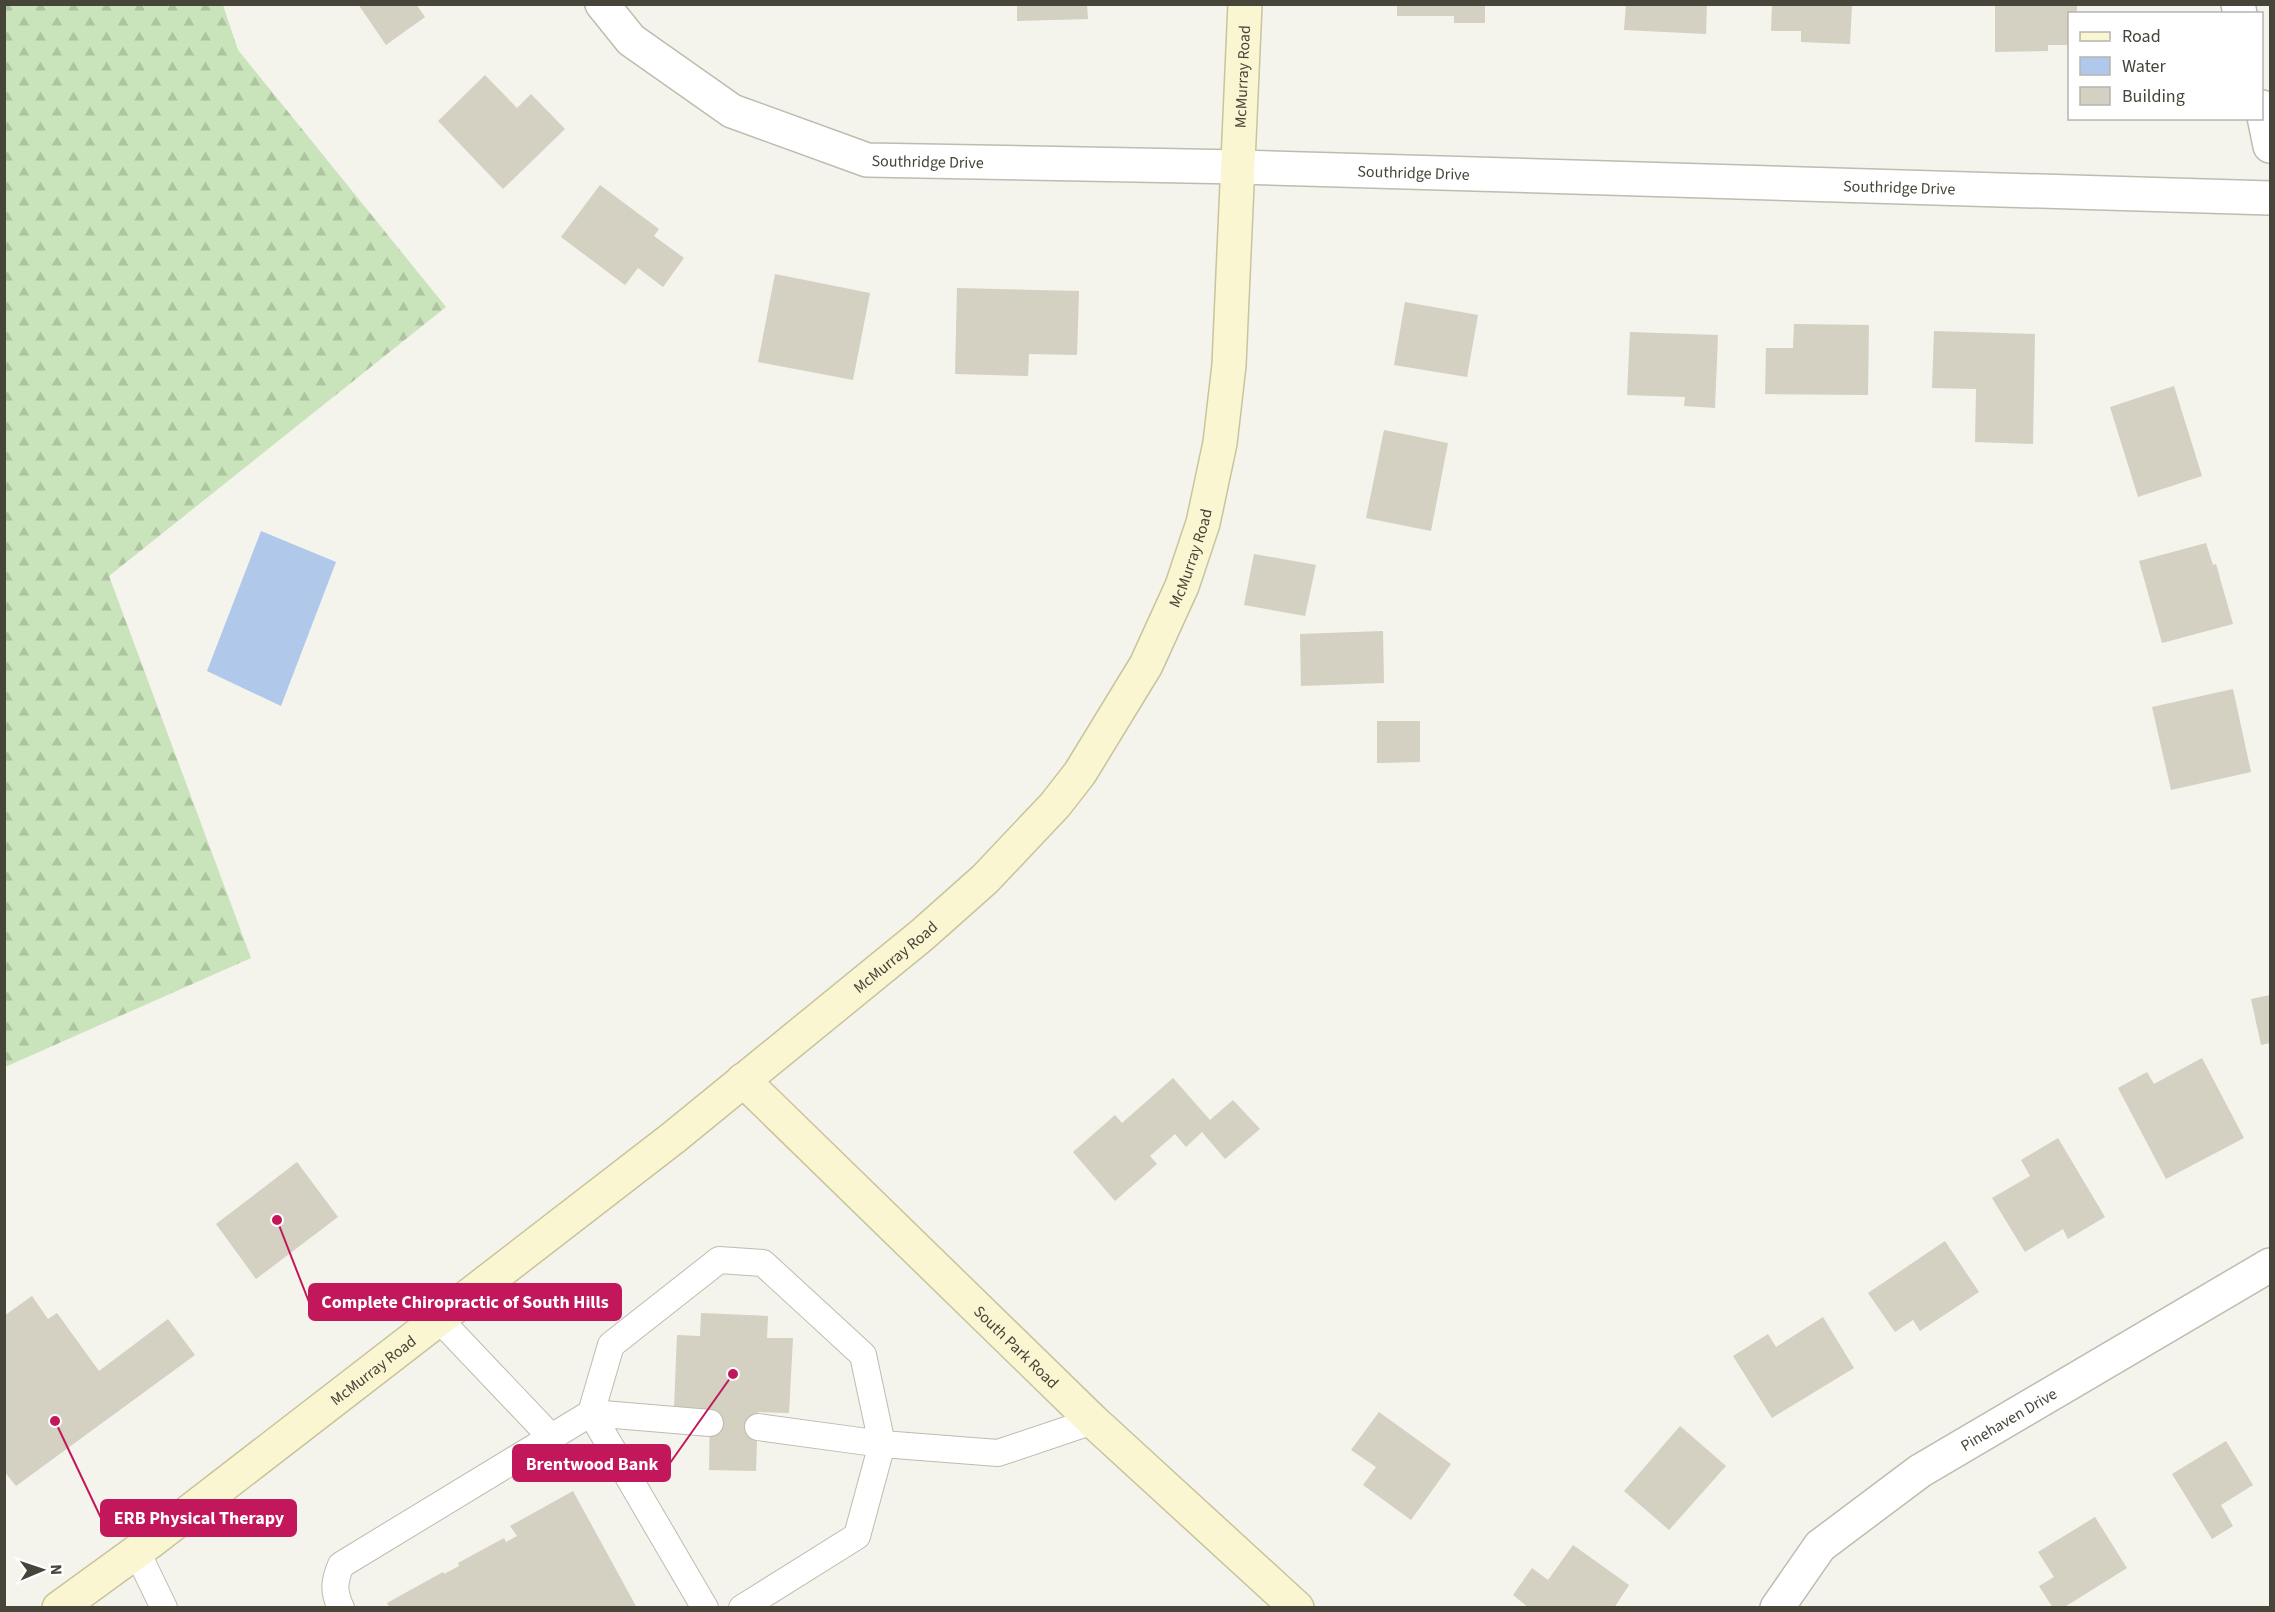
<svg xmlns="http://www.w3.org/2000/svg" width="2275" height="1612" viewBox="0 0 2275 1612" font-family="'Source Sans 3',sans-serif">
<defs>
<pattern id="forest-firs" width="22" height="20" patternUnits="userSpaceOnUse" patternTransform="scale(1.5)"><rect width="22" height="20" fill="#c9e3ba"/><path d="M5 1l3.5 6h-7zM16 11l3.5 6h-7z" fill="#aec4a1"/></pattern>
</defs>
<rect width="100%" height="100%" fill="#f4f3ec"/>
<polygon fill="url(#forest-firs)" points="5,4 223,5 238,50 446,307 109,576 251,958 5,1067"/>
<polygon fill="#b0c8e9" points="261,531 336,562 281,706 207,671"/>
<g fill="#d4d0c2">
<polygon points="358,4 416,4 425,17 386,45"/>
<polygon points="1017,4 1087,4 1088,19 1017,21"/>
<polygon points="1397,4 1485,4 1485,23 1454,23 1454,16 1397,16"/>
<polygon points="1626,4 1707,4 1706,34 1624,30"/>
<polygon points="1995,4 2077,4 2077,14 2070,14 2070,45 2048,45 2048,51 1995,52"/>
<polygon points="1772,5 1852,5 1850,44 1801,42 1801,31 1771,31"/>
<polygon points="485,75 517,108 531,94 565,129 503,189 438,121"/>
<polygon points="600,185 659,229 654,236 684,258 663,287 638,268 625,285 561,237"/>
<polygon points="775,274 870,293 853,380 758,362"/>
<polygon points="957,288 1079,291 1077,355 1029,354 1028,376 955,374"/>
<polygon points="1405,302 1478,315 1467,377 1394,365"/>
<polygon points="1794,324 1869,325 1868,395 1765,394 1766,348 1793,348"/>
<polygon points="1934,331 2035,334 2033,444 1975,442 1976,389 1932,388"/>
<polygon points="1630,332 1718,335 1715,408 1684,406 1685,397 1627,395"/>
<polygon points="2174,386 2202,476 2138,497 2110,407"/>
<polygon points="1384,430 1448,443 1431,531 1366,518"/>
<polygon points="2206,543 2213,565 2216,564 2233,624 2162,643 2139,561"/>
<polygon points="1254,554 1316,565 1305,616 1244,605"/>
<polygon points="1383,631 1384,683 1301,686 1300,634"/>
<polygon points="2233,689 2251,772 2171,790 2152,707"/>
<polygon points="1377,721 1420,721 1420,762 1377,763"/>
<polygon points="2270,995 2270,1043 2261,1045 2251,999"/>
<polygon points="2202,1058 2244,1138 2166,1179 2118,1088 2147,1072 2154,1084"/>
<polygon points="1173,1078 1210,1120 1233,1100 1260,1129 1225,1159 1202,1132 1186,1147 1175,1134 1150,1156 1157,1164 1115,1201 1073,1152 1115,1115 1122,1123"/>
<polygon points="2058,1138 2105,1217 2068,1239 2063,1229 2025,1252 1992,1198 2030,1176 2021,1160"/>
<polygon points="297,1162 338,1217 256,1279 216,1224"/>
<polygon points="1945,1241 1979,1292 1920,1331 1913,1320 1895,1332 1868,1293"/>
<polygon points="32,1296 48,1319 57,1313 99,1371 168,1319 195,1355 16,1486 4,1471 4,1316"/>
<polygon points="701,1313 768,1316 767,1338 793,1338 789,1413 758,1412 756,1471 709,1470 710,1410 674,1409 677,1335 700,1336"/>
<polygon points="1823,1317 1854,1368 1772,1418 1733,1356 1768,1334 1776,1347"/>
<polygon points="1379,1412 1451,1464 1411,1520 1363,1485 1376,1467 1351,1450"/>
<polygon points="1680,1426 1726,1466 1669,1530 1624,1491"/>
<polygon points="2226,1441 2253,1485 2221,1505 2233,1526 2212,1539 2172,1474"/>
<polygon points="573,1491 637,1608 390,1608 387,1603 443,1572 444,1574 459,1566 458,1563 504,1538 506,1542 517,1536 510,1526"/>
<polygon points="2095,1517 2127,1568 2063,1608 2053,1608 2039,1586 2054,1577 2038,1552"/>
<polygon points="1573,1545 1629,1585 1614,1608 1529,1608 1513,1595 1532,1568 1548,1580"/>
</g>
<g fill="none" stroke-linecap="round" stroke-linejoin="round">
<defs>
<g id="lane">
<polyline points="438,1318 551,1437"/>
<polyline points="137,1552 164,1608"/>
<path d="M341,1608C333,1592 334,1581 341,1565L591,1413L710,1423"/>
<polyline points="705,1608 591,1413 611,1345 719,1260 763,1263 863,1355 882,1444 758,1427"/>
<polyline points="742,1608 857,1536 882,1444 998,1453 1093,1421"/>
</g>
<g id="street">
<path id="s1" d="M602,4L631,40L732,111L867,160L1240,167L2270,198"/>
<polyline points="2238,4 2240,14"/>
<polyline points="2262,107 2270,146"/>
<path id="s2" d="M1777,1608L1820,1546L1920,1471L2270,1265"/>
</g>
<g id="secondary">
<path id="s3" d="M743,1080L1093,1421L1297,1608"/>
<path id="s4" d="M59,1608L150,1542L673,1138L922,935L985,879L1055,805L1080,773L1146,665L1182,586L1203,523L1220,443L1229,365L1245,4"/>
</g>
</defs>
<use href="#lane" stroke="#bebcaf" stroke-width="28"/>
<use href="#street" stroke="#bebcaf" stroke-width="36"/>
<use href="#secondary" stroke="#c8c49d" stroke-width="36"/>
<use href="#lane" stroke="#fff" stroke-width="26"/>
<use href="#street" stroke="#fff" stroke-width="33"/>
<use href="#secondary" stroke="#f9f6d1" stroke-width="33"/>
</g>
<g text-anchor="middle" stroke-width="4.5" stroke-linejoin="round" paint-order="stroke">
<g font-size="16" fill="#47443a" stroke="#fff">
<text dy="6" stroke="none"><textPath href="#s4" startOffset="2050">McMurray Road</textPath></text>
<text dy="6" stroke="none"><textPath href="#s1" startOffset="374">Southridge Drive</textPath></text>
<text dy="6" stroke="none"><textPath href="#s1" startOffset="860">Southridge Drive</textPath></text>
<text dy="6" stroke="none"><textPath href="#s1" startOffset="1346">Southridge Drive</textPath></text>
<text dy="6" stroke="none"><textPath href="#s4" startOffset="1564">McMurray Road</textPath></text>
<text dy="6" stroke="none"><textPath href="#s4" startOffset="1060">McMurray Road</textPath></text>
<text dy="6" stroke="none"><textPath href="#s3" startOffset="382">South Park Road</textPath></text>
<text dy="6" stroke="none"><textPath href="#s4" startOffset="394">McMurray Road</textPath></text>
<text dy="6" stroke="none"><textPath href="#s2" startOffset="303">Pinehaven Drive</textPath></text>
</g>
</g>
<path fill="none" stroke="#c2185b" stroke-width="2" d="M277 1220L309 1302M733 1374L670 1463M55 1421L101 1518"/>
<g fill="#c2185b" stroke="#fff" stroke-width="2">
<circle cx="277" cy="1220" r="6"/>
<circle cx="733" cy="1374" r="6"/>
<circle cx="55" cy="1421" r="6"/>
</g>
<g fill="#c2185b" stroke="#c2185b" stroke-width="2">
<rect x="309" y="1284" width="312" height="36" rx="6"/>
<rect x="513" y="1445" width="157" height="36" rx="6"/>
<rect x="101" y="1500" width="195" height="36" rx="6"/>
</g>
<g font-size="18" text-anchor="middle" font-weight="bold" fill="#fff">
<text x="465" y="1308">Complete Chiropractic of South Hills</text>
<text x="592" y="1470">Brentwood Bank</text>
<text x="199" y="1524">ERB Physical Therapy</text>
</g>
<rect width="2275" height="1612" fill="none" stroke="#47443a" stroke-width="12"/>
<rect x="2068" y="12" width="195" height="108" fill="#ffffff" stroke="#b5b4b0" stroke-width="1.5"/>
<rect x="2080" y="32" width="30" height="9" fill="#f9f6d1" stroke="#b5b4b0" stroke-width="1.5"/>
<text x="2122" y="42" font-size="18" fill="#47443a">Road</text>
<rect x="2080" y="57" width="30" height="18" fill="#b0c8e9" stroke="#b5b4b0" stroke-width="1.5"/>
<text x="2122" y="72" font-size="18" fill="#47443a">Water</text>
<rect x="2080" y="87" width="30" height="18" fill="#d4d0c2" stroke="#b5b4b0" stroke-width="1.5"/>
<text x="2122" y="102" font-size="18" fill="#47443a">Building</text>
<g transform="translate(42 1570) rotate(88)" stroke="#ffffff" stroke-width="4.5" paint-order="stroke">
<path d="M0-4.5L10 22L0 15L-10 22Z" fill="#47443a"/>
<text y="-9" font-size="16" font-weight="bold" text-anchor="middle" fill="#47443a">N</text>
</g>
</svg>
